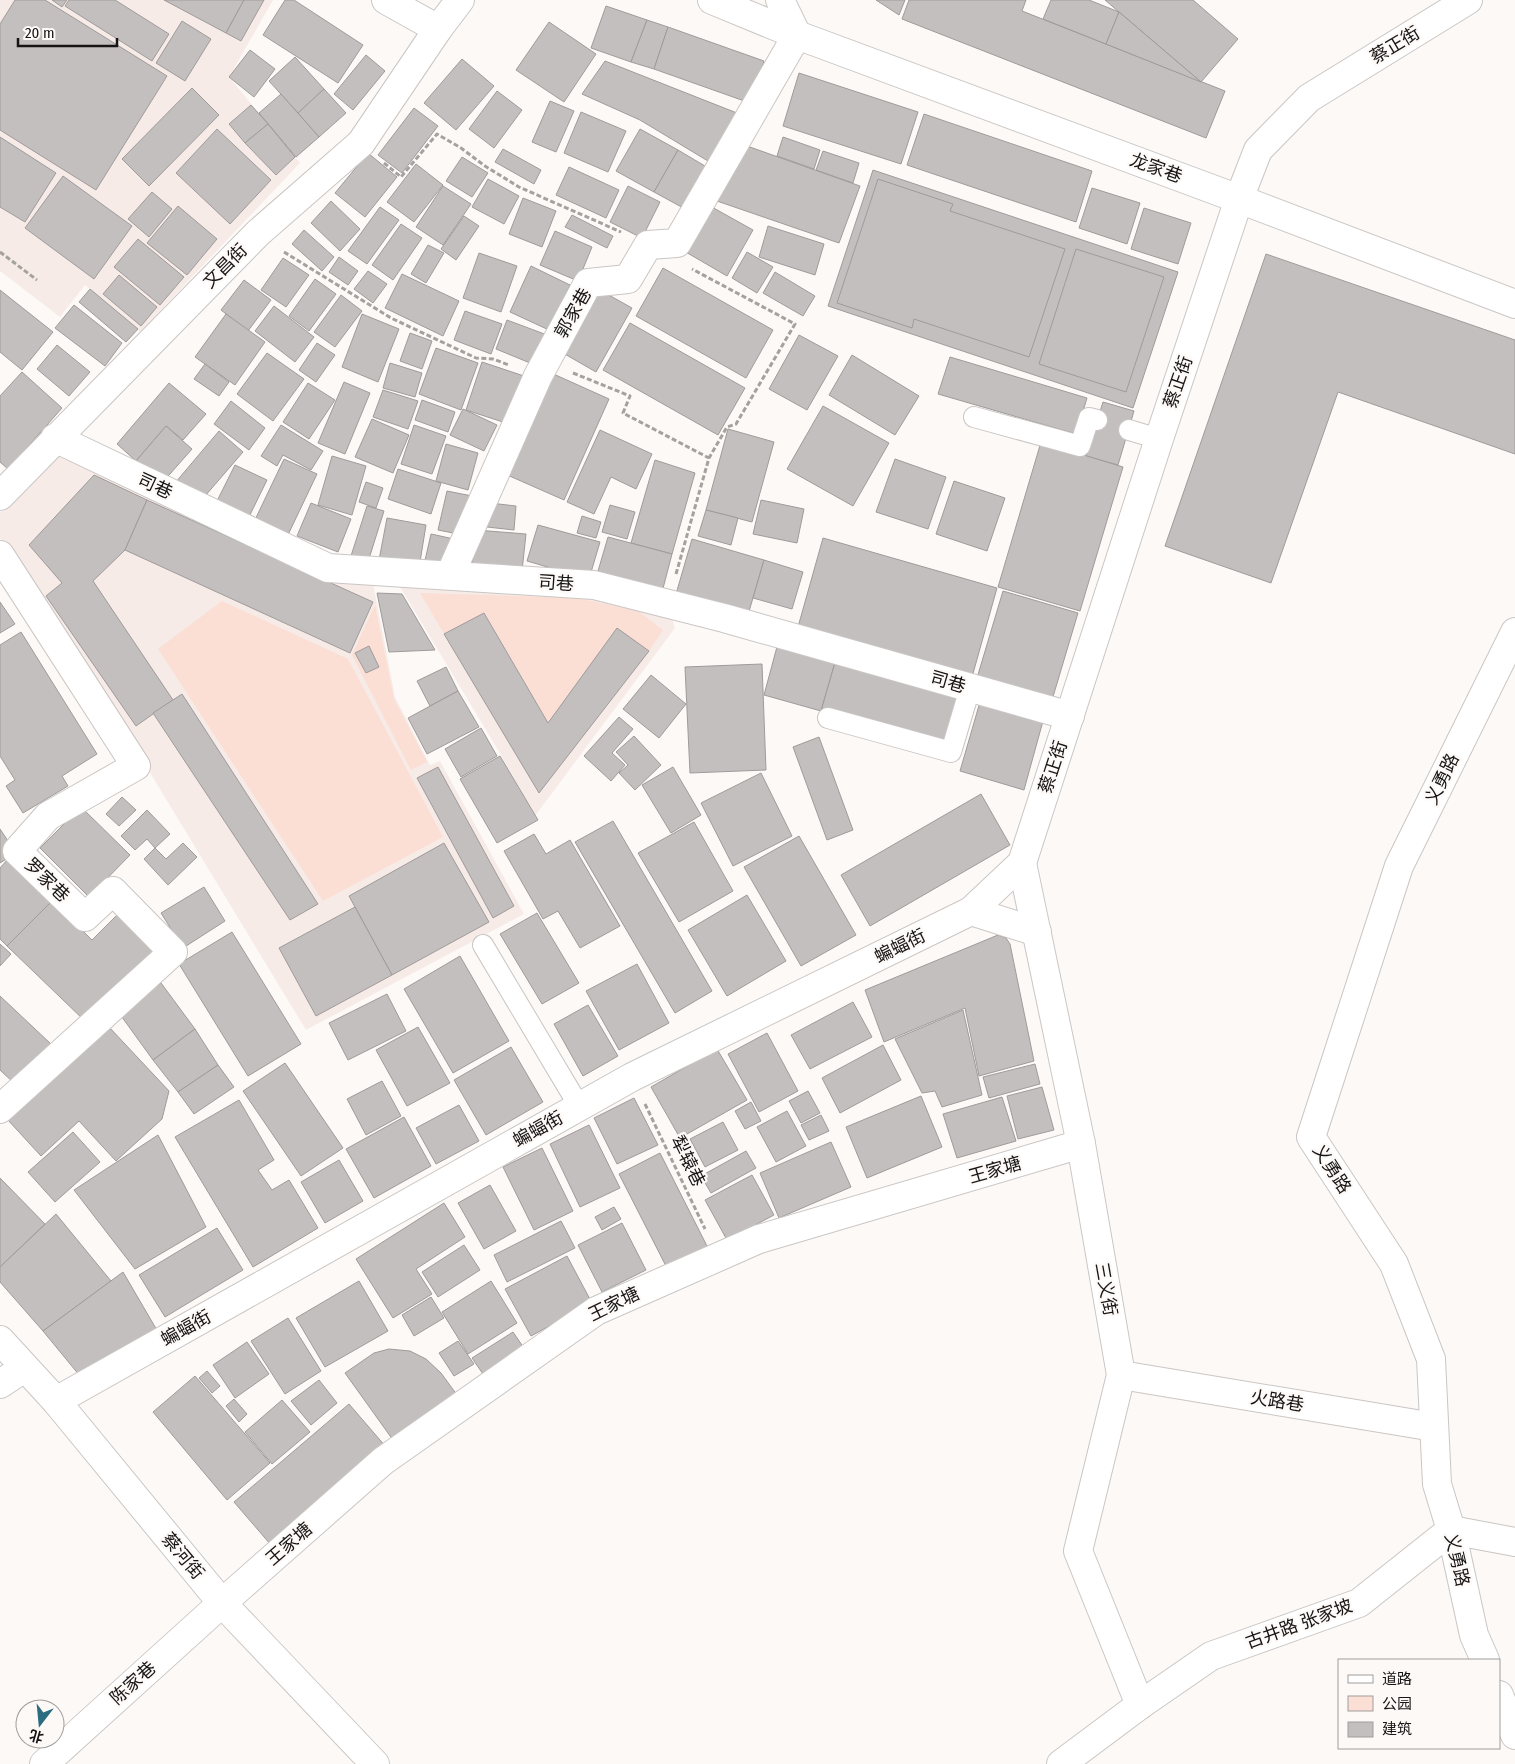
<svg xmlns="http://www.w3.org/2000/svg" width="1515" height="1764" viewBox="0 0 1515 1764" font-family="'Fira Sans Condensed','Noto Sans SC',sans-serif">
<rect width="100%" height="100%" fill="#fdf9f7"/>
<g fill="#f7ebe7">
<polygon points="0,0 273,0 229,77 300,163 140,332 85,285 60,317 0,271"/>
<polygon points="57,452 372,578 395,697 430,765 440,761 524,914 306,1030 129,738 0,538 0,513"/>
<polygon points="391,572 667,603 675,628 535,816 501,755"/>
</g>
<g fill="#fbded4">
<polygon points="420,593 577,598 638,611 663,630 649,651 617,628 548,723 485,613 444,634"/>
<polygon points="222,601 348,659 443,837 323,901 158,649"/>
<polygon points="375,605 394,699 427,762 411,770 352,655"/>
</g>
<g fill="#c3bfbe" stroke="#9f9b9a">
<polygon points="15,0 45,0 167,76 96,190 0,130 0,24"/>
<polygon points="52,0 67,0 62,7"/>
<polygon points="69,0 115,0 169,34 152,61 65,6"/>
<polygon points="164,0 244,0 226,33"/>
<polygon points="244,0 264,0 241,41 226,33"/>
<polygon points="285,0 294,0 363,45 338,83 263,35"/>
<polygon points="876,0 905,0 899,15"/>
<polygon points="909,0 1026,0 1022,11 1225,91 1206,138 902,19"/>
<polygon points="1051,0 1089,0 1119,12 1106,44 1043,19"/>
<polygon points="1105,0 1193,0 1238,39 1201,82"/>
<polygon points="606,6 647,20 631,62 591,48"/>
<polygon points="1119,12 1201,82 1106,44"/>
<polygon points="647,20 668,27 654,69 631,62"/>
<polygon points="182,21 211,39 185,81 156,63"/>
<polygon points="549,22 596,54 564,102 516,70"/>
<polygon points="668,27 764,61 750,103 654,69"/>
<polygon points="250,50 275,69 254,97 229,77"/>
<polygon points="366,55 385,71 353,110 334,94"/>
<polygon points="295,57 324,89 298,113 269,81"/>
<polygon points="462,59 494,86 456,130 424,103"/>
<polygon points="605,61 742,115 713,164 640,120 582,94"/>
<polygon points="799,73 918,112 901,164 783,126"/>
<polygon points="192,88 219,115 149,186 122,159"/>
<polygon points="324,89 346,113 319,137 298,113"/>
<polygon points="497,91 522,110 494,148 469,129"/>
<polygon points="281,94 319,137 296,157 259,113"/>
<polygon points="550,101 574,111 556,152 532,142"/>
<polygon points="251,105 268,124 245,143 229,124"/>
<polygon points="414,108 438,126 402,173 378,155"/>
<polygon points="581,112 626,131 608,172 564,153"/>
<polygon points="924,114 1092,171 1076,222 907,165"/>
<polygon points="268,124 295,157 276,175 245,143"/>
<polygon points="217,129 271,180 230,224 176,173"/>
<polygon points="640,129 678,150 654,192 616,171"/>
<polygon points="0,137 56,173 25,222 0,207"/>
<polygon points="783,137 820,150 814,169 777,156"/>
<polygon points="747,146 860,186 839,243 714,200"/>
<polygon points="503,149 541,170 534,184 495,162"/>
<polygon points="678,150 710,169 687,210 654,192"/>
<polygon points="823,151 859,163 853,183 816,170"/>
<polygon points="368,153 397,177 365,217 335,193"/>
<polygon points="462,157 488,173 472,197 446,181"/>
<polygon points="416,164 443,185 414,222 387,202"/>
<polygon points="569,167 619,190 606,218 556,195"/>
<polygon points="873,170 1178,272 1133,408 828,306"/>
<polygon points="63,176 132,226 94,279 25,228"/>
<polygon points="488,179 519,196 504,224 472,207"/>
<polygon points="878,179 953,204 950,211 1065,249 1029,357 914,319 912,328 837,303"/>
<polygon points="443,186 471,204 443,245 416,227"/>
<polygon points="628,186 660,202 642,238 610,222"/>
<polygon points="1092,188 1140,203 1127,244 1079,228"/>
<polygon points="152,192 172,209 149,237 128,219"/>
<polygon points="523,198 556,211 542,247 509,234"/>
<polygon points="331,201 360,229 340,251 311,223"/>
<polygon points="178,206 217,239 187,275 147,243"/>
<polygon points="710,206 753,230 727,276 684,251"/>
<polygon points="380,207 399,220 367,264 348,251"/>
<polygon points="1144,208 1191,223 1178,264 1131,249"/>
<polygon points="572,215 613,236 607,248 565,227"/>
<polygon points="464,216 479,226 456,260 441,249"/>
<polygon points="401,224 422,238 393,280 372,265"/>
<polygon points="768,226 824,244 815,275 759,257"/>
<polygon points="304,230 334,257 322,271 292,244"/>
<polygon points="555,231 592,247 578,281 540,265"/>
<polygon points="138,239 184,277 160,305 114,267"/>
<polygon points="428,245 444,253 426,283 411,274"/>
<polygon points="1076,249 1164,277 1126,392 1039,364"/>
<polygon points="747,252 773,267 757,293 732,278"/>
<polygon points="479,253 517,266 501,312 463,298"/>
<polygon points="1266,254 1515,340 1515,454 1338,392 1271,583 1165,546"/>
<polygon points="339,257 358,271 348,285 329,272"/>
<polygon points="283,258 309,275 286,307 261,290"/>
<polygon points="531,266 570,285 549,330 510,312"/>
<polygon points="663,268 773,330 746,378 636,316"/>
<polygon points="368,271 387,284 373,303 354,289"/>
<polygon points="775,272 815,296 803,316 763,293"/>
<polygon points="402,274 459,301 443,336 385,308"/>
<polygon points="119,275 157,307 141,326 103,294"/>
<polygon points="315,279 336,294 309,331 289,316"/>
<polygon points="244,280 271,300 248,331 221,310"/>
<polygon points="90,289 138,329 126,342 79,302"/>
<polygon points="598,289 632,308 596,372 563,353"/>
<polygon points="0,290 53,332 22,370 0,352"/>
<polygon points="341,295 362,311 335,347 314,332"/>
<polygon points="74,305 122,343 105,366 55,328"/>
<polygon points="274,306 314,337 295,362 255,331"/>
<polygon points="465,311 502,324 491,354 454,340"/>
<polygon points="226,314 265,342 235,385 195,357"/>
<polygon points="362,314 399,329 378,382 342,367"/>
<polygon points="507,320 547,335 535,365 496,349"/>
<polygon points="630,323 745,388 718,435 603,370"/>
<polygon points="410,333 432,341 422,369 400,361"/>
<polygon points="799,335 838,356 807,410 769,389"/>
<polygon points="317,343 335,355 316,382 299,370"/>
<polygon points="57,345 90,372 69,396 37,369"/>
<polygon points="436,348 478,363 461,410 419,394"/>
<polygon points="267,353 304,379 273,421 237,394"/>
<polygon points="852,355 919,396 895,435 829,395"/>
<polygon points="950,357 1087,398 1076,434 938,394"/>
<polygon points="482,362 524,376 509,424 466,410"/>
<polygon points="390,363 422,373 415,397 383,388"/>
<polygon points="205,364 229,382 219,396 194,379"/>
<polygon points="22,372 62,408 8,469 0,462 0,396"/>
<polygon points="549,372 609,399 564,500 505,474"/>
<polygon points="344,382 370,393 345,454 318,443"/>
<polygon points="169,383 206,414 183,440 166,426 136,461 117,444"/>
<polygon points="308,383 335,400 309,439 283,422"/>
<polygon points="383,390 418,401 408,429 373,417"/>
<polygon points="422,400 455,412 448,432 415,420"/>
<polygon points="231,401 265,428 249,450 214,424"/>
<polygon points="1103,402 1134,411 1118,465 1086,456"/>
<polygon points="823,406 889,443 853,506 787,469"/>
<polygon points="463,409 497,425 484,451 450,435"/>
<polygon points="372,419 409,435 393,473 355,457"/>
<polygon points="281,425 323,451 311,470 283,455 277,466 261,456"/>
<polygon points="414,425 446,436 432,474 401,464"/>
<polygon points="166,426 192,449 162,483 136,461"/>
<polygon points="728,429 774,442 752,522 706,510"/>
<polygon points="600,430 652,454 636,489 611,477 594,514 567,502"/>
<polygon points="219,431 243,452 199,503 175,483"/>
<polygon points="1041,442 1123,467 1080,611 998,587"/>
<polygon points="446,444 478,453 468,490 436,481"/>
<polygon points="332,456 366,466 352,515 318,505"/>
<polygon points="284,459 317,474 286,539 253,524"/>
<polygon points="895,459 946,477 928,529 876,512"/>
<polygon points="655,460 695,473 672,554 631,543"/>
<polygon points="235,465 267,480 246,523 214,507"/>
<polygon points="398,469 441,483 431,514 388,499"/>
<polygon points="94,475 147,500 125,550 93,581 173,700 136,726 46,596 62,583 29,545"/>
<polygon points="954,481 1005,498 987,551 936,534"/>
<polygon points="366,482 383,488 376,508 359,502"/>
<polygon points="447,491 472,496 463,535 438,530"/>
<polygon points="147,500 373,602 350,653 125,550"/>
<polygon points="761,500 804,509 797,543 753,534"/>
<polygon points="311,503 351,519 338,552 297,536"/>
<polygon points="490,503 516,506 514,530 487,527"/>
<polygon points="610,505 635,512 627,539 602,532"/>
<polygon points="367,506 384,511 367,565 350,559"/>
<polygon points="706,510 738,518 731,545 698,536"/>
<polygon points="582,516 601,522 596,538 577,533"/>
<polygon points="387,518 426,525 419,568 379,560"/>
<polygon points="538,525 600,542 589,579 527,561"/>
<polygon points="476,530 526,534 522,571 472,566"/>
<polygon points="431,534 454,539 448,570 424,565"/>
<polygon points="608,537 672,554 661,596 596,578"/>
<polygon points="823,538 997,588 972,677 798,627"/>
<polygon points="692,539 764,560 748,615 676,594"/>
<polygon points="764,560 803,572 792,609 753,598"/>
<polygon points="1003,591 1078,613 1052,700 977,678"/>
<polygon points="377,593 402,594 435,650 389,652"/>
<polygon points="0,602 15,624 0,633"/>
<polygon points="484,613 548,723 617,628 649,651 539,793 444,634"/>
<polygon points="21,632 97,754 62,776 68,786 23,813 6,786 15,780 0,756 0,645"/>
<polygon points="778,643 836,659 821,711 764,695"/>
<polygon points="369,646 379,667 366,673 355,653"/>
<polygon points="836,659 960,693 945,745 821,711"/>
<polygon points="762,664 766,770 690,773 685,667"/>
<polygon points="446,667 458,691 430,706 417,681"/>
<polygon points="651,675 686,704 659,738 623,709"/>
<polygon points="458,691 479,727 427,754 408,718"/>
<polygon points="182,694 318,904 290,920 153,713"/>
<polygon points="980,702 1043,721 1024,790 960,771"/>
<polygon points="619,717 633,729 612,753 625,765 611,781 584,756"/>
<polygon points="481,728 497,756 461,777 445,749"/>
<polygon points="634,736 661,765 635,790 619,773 628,765 616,752"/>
<polygon points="819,737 853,830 827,840 793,747"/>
<polygon points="500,756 538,820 497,843 460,779"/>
<polygon points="438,767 514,906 493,918 417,778"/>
<polygon points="673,767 701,815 671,833 642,785"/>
<polygon points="761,773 792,836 733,866 701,803"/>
<polygon points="981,794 1010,845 870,926 841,875"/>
<polygon points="122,797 136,810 119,826 106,814"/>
<polygon points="81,807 130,855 89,897 40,848"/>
<polygon points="147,810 170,834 155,848 147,839 135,850 121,836"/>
<polygon points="613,821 712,991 675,1013 575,842"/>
<polygon points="694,822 733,891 679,922 638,853"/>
<polygon points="0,829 16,853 0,863"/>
<polygon points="534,834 546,854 570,840 620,926 580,948 558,911 543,919 504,851"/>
<polygon points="799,836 856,935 801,966 744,867"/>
<polygon points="183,843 197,857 168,885 144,859 155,848 166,859"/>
<polygon points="444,843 489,922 392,975 349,896"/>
<polygon points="8,859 52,901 7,946 0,939 0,868"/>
<polygon points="204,887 225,921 183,948 161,913"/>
<polygon points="747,895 786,961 727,996 688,930"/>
<polygon points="52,901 92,940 121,911 163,953 87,1023 7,946"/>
<polygon points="355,907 392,975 316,1016 279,948"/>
<polygon points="537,913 579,983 542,1004 500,934"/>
<polygon points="232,932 301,1044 248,1076 179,964"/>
<polygon points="998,935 1006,938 1010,944 1034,1061 979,1076 965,1008 884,1042 865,990"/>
<polygon points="0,944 11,954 0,966"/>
<polygon points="460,956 509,1041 453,1073 404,989"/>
<polygon points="637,964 669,1023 619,1050 586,991"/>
<polygon points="161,983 195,1029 153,1060 119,1013"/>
<polygon points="387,994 406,1031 348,1060 329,1023"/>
<polygon points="0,996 51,1044 14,1083 0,1070"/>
<polygon points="853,1002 872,1037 810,1069 791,1035"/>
<polygon points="588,1005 618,1056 583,1076 554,1024"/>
<polygon points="963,1010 982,1095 942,1107 935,1091 922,1093 895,1039"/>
<polygon points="109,1027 169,1091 162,1119 116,1161 79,1121 41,1156 7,1119"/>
<polygon points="418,1027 450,1083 407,1106 376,1050"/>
<polygon points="195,1029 218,1065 178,1092 153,1060"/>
<polygon points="767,1033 798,1091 759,1112 728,1054"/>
<polygon points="883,1045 901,1080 840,1113 822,1078"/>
<polygon points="511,1047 543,1102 486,1135 454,1080"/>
<polygon points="717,1049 747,1100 680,1138 651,1087"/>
<polygon points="285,1063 343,1148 301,1176 243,1091"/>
<polygon points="1035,1064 1040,1084 989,1098 983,1077"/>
<polygon points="218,1065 234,1087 194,1114 178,1092"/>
<polygon points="382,1081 401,1116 366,1135 347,1099"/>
<polygon points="1042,1087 1054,1130 1018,1139 1007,1096"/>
<polygon points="808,1091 820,1113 801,1123 789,1101"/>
<polygon points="921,1096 942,1147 867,1178 846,1127"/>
<polygon points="1002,1097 1016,1141 957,1158 943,1114"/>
<polygon points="634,1098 658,1145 617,1164 594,1118"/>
<polygon points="239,1100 274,1160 258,1170 272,1190 289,1180 318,1228 253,1267 175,1137"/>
<polygon points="751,1102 761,1121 745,1129 735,1111"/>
<polygon points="459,1105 479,1141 436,1164 416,1128"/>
<polygon points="787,1111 806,1146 776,1162 757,1127"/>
<polygon points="821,1115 829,1131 809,1140 801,1125"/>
<polygon points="404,1117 431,1166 374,1198 346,1149"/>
<polygon points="723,1122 738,1150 705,1167 690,1139"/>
<polygon points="589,1125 620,1188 580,1207 550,1144"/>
<polygon points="73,1132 100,1162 55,1202 28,1172"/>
<polygon points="158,1135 206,1227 135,1269 74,1190"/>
<polygon points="831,1142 851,1187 779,1218 760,1173"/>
<polygon points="542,1148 573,1211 534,1230 503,1167"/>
<polygon points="746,1151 756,1168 711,1193 701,1176"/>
<polygon points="660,1153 709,1250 668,1270 619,1174"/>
<polygon points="339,1160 363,1201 325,1223 301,1182"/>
<polygon points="752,1175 774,1215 727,1240 705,1200"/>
<polygon points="0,1178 45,1224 0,1267"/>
<polygon points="490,1185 516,1231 484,1249 458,1203"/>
<polygon points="444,1203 465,1237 416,1269 432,1294 393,1318 356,1259"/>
<polygon points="614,1207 621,1219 602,1230 595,1217"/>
<polygon points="56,1214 111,1281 43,1331 0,1282 0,1267"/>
<polygon points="561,1221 575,1248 507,1282 494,1255"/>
<polygon points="622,1223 646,1270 602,1292 578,1245"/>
<polygon points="217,1228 243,1270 165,1317 139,1275"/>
<polygon points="464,1245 480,1270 438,1297 422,1272"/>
<polygon points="567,1256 592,1303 531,1336 505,1289"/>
<polygon points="123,1272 158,1332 80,1376 43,1331"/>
<polygon points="359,1281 388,1331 325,1367 296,1318"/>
<polygon points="491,1281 517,1323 468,1354 442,1312"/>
<polygon points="431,1297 444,1318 414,1336 402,1315"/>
<polygon points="288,1318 321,1371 285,1394 251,1341"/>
<polygon points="513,1332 526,1351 485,1377 472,1358"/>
<polygon points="458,1341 474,1364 454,1376 439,1353"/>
<polygon points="247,1342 269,1374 235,1398 213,1365"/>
<polygon points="389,1349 410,1351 426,1359 441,1373 457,1395 393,1440 345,1373 374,1353"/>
<polygon points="207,1371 220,1386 212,1393 199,1378"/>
<polygon points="195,1376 270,1463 227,1500 153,1412"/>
<polygon points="319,1380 337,1403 311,1425 291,1401"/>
<polygon points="234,1399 247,1414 239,1422 226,1406"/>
<polygon points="282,1400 310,1432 272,1464 245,1432"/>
<polygon points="349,1404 386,1447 271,1545 234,1502"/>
</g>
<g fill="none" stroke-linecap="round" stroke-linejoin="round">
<defs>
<g id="service">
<polyline points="974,417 1080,446 1089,418 1097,420"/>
<polyline points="1129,430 1159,439"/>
<polyline points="828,718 951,752 970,688"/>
<polyline points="483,945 579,1106"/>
</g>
<g id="minor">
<polyline points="386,0 438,29"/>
<polyline points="55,438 328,568 594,585 724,618 1070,716"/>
<polyline points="0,555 136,766 48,816 17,851 85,917 113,891 173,952 0,1109"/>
<polyline points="450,575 538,376 588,283 628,279 648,245 677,243 797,35 1239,199 1515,304"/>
<polyline points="1022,863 1081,1144 1121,1375 1078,1551 1140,1705"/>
<polyline points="971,911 1037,932"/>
<polyline points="1121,1375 1434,1427"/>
<polyline points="0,1384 24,1368"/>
<polyline points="1485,1660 1474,1635 1451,1530 1437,1484 1431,1359 1394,1264 1311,1137 1399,866 1515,632"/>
<polyline points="1499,1695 1515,1735"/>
<polyline points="44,1764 222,1603 383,1461 596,1311 759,1239 1081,1144"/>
<polyline points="375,1764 222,1603 56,1401 632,1077 971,911 1022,863 1159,439 1239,199 1258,150 1309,98 1468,0"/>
<polyline points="1061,1764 1140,1705 1211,1656 1359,1603 1451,1530 1515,1542"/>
</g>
<g id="tertiary">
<polyline points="712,0 797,35"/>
<polyline points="780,0 797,35"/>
<polyline points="0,496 258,233 361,143 438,29 460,0"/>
<polyline points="0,1340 56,1401"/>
</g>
</defs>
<use href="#service" stroke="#cac6c4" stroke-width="22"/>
<use href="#minor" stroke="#cac6c4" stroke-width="30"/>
<use href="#tertiary" stroke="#cac6c4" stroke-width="30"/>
<g stroke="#a4a19f" stroke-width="3" stroke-dasharray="5 2.5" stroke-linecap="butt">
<polyline points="384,163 401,177 437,134 461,148 485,166 519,187 621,232"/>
<polyline points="0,252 37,280"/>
<polyline points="284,252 391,318 476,358 493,359 509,365"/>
<polyline points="573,373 630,396 623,413 709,458"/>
<polyline points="676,574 709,458 727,427 736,424 795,324 692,269"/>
<polyline points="645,1104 705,1229"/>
</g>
<use href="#service" stroke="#fff" stroke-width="20"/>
<use href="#minor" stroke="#fff" stroke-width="28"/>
<use href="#tertiary" stroke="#fff" stroke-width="28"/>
</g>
<g text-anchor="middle" stroke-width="4.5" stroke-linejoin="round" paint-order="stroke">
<g font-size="18" fill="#161414" stroke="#fdf9f7">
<text transform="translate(1395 45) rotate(-31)" y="6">蔡正街</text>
<text transform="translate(1156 168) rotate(20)" y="6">龙家巷</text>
<text transform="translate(225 266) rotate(-45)" y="6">文昌街</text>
<text transform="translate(573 313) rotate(-60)" y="6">郭家巷</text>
<text transform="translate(1178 382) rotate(-71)" y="6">蔡正街</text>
<text transform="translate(155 486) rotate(25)" y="6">司巷</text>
<text transform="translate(556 583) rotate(4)" y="6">司巷</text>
<text transform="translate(948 682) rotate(16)" y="6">司巷</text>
<text transform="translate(1053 767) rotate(-72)" y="6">蔡正街</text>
<text transform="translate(1442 779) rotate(-64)" y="6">义勇路</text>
<text transform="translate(47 880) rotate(44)" y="6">罗家巷</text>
<text transform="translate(900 946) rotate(-26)" y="6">蝙蝠街</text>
<text transform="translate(538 1129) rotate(-29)" y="6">蝙蝠街</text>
<text transform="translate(688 1161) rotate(64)" y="6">犁辕巷</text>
<text transform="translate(1332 1169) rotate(57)" y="6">义勇路</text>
<text transform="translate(995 1170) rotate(-16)" y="6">王家塘</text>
<text transform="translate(1106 1289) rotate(80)" y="6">三义街</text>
<text transform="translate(614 1304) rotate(-26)" y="6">王家塘</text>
<text transform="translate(186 1328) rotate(-29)" y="6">蝙蝠街</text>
<text transform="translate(1277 1401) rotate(9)" y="6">火路巷</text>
<text transform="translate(289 1544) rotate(-41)" y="6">王家塘</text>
<text transform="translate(183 1556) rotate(50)" y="6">蔡河街</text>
<text transform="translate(1457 1560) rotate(77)" y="6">义勇路</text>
<text transform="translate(1299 1624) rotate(-20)" y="6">古井路 张家坡</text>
<text transform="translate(133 1683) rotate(-42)" y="6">陈家巷</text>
</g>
</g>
<rect x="1338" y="1659" width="162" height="90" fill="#fdf9f7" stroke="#a19d9c"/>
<rect x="1348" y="1675" width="25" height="8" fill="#ffffff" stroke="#a19d9c"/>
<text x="1382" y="1684" font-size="15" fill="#161414">道路</text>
<rect x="1348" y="1696" width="25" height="15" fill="#fbded4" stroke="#a19d9c"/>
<text x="1382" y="1709" font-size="15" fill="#161414">公园</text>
<rect x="1348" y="1722" width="25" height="15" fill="#c3bfbe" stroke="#a19d9c"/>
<text x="1382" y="1734" font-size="15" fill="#161414">建筑</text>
<g transform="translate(40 1724) rotate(196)"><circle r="24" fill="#fdf9f7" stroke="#a19d9c"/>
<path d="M0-4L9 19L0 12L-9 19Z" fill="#2b6c7f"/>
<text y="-8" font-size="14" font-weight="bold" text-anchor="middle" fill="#161414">北</text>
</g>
<path d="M18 38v8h99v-8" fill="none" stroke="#161414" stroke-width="2.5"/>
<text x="25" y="38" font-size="15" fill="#161414" stroke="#fdf9f7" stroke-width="4" paint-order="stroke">20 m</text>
</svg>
